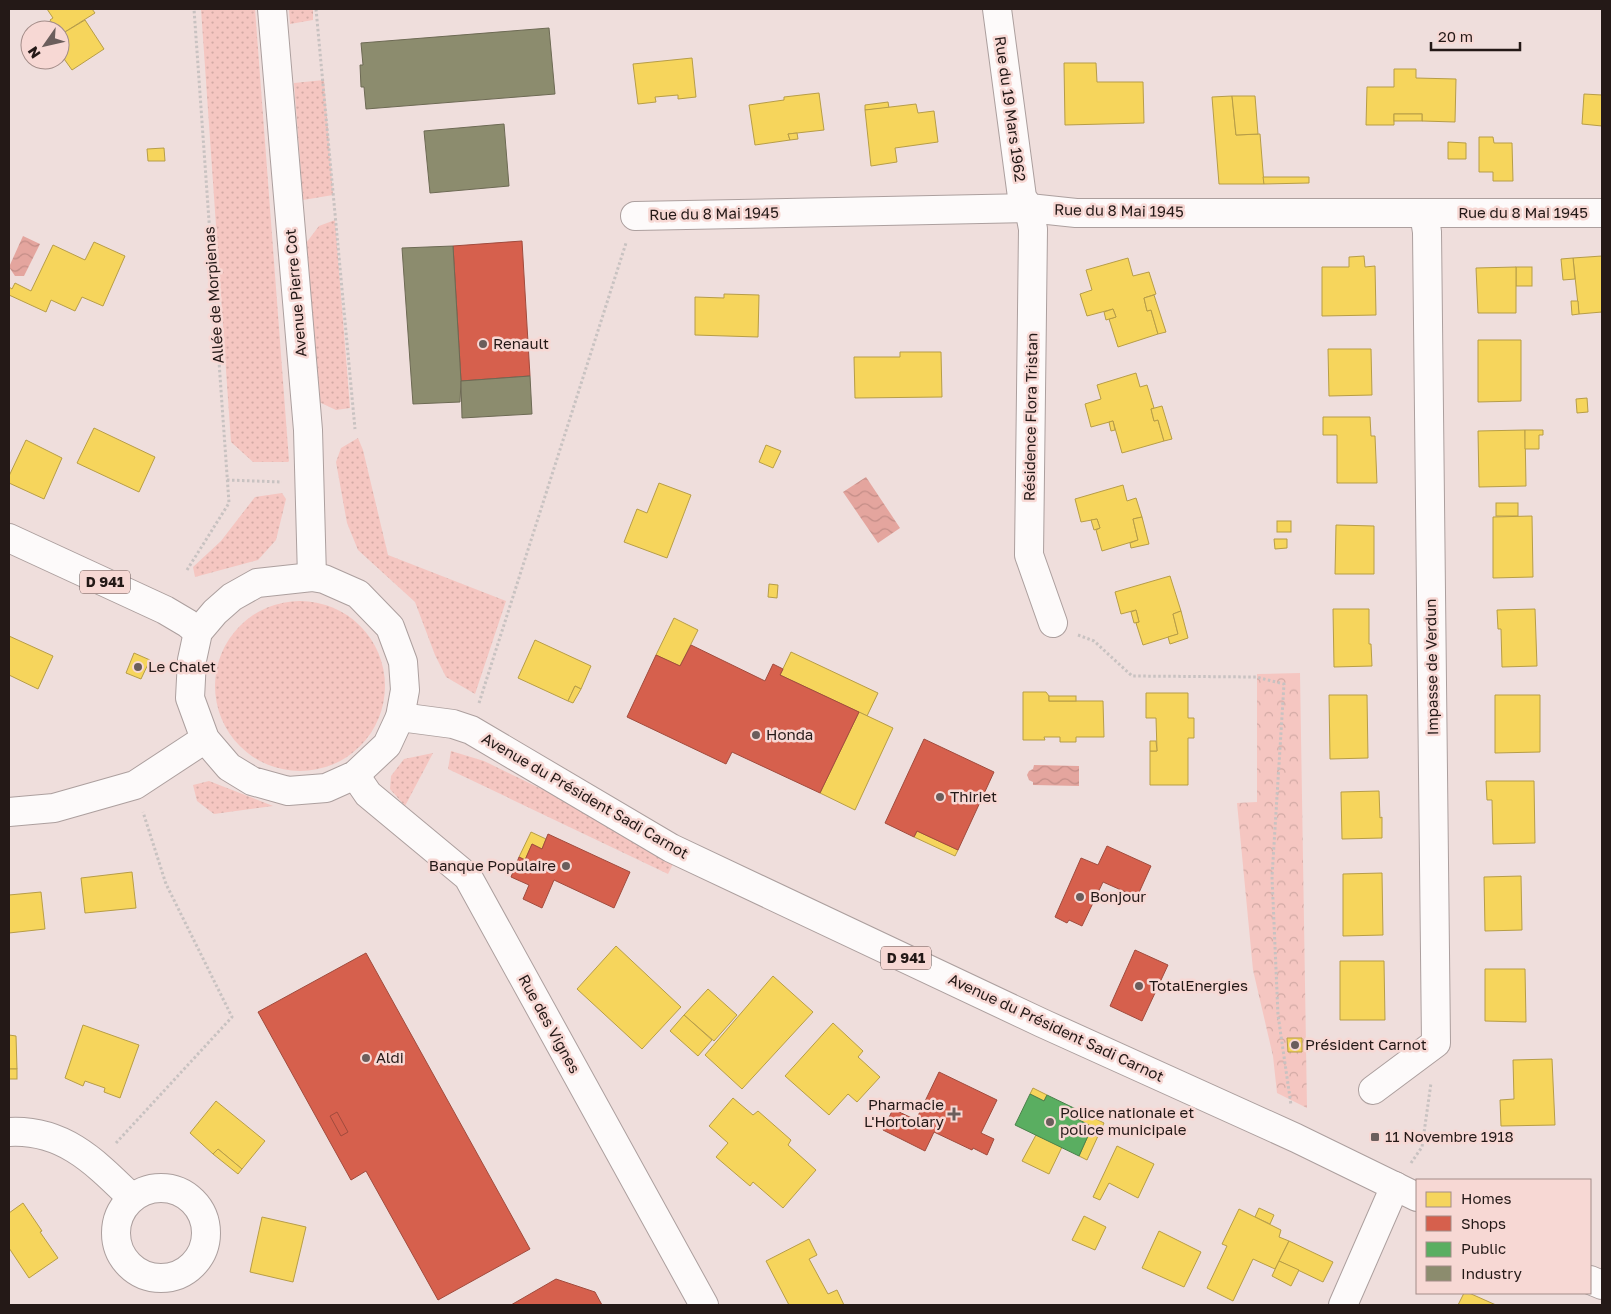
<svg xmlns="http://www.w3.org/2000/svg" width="1611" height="1314" viewBox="0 0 1611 1314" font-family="'Golos Text',sans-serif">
<defs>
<pattern id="grass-dots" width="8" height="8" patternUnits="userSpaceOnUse" patternTransform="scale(1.25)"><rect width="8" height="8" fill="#f5c6c1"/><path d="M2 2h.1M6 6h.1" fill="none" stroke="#d2aaa5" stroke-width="1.8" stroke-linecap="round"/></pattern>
<pattern id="park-crowns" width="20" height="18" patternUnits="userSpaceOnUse" patternTransform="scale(1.25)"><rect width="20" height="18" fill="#f5c6c1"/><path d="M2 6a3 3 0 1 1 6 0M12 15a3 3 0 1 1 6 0" fill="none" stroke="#d2aaa5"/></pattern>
<pattern id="water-waves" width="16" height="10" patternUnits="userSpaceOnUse" patternTransform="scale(1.25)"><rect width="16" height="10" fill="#e4a59e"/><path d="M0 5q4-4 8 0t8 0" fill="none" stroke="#c38d87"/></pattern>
</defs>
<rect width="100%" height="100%" fill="#efdedc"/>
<g fill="url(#grass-dots)">
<polygon points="201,9 255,9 289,461 288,462 253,462 231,442"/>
<polygon points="289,9 313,9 313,20 290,24"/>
<polygon points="324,80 333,195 303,200 294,83"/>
<polygon points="335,220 350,408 336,410 319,402 303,247 319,226"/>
<polygon points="358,438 363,450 388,555 506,601 475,694 446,677 435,655 415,602 358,550 347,523 336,462 341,448"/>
<polygon points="282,493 286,499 276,540 258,560 195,577 193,567 221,541 255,497"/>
<circle cx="300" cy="686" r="85"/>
<polygon points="451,751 484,761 554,795 673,864 668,874 448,769"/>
<polygon points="433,753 405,806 390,789 391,776 404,759"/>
<polygon points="209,781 273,806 214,814 197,801 193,785"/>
</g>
<polygon fill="url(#park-crowns)" points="1300,673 1307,1108 1277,1093 1273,1056 1253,970 1237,803 1257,802 1257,674"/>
<g fill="url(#water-waves)">
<polygon points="23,236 40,244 24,276 15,276 9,267"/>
<polygon points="866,477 900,528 878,543 843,492"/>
<polygon points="1034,765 1079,766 1079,786 1033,785 1033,782 1029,780 1027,775 1029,771 1033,769"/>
</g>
<g fill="#f6d55c" stroke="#b79d47">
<polygon points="47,9 92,9 95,13 60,35 60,30 56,30 50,20 53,18"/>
<polygon points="85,20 104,49 72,70 62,56 60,57 60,35"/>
<polygon points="692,58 696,97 678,99 678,95 655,97 656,102 638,104 633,64"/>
<polygon points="1064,63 1096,63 1097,82 1143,82 1144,123 1065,125"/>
<polygon points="1394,69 1416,69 1416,78 1456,79 1455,122 1422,121 1422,114 1394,114 1394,125 1366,125 1367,87 1394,87"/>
<polygon points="819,93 824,130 788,134 790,140 755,145 749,105 784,100 784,97"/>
<polygon points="1584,94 1602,95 1602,126 1582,124"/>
<polygon points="1232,96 1236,135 1260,134 1264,184 1219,184 1212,97"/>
<polygon points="1232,96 1255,96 1258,134 1236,135"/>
<polygon points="888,102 889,108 865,110 865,105"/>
<polygon points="916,104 918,113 934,111 938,142 895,148 897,162 871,166 865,110"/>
<rect x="1394" y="114" width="28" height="7"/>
<polygon points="797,133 798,139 790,140 788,134"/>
<polygon points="1479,137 1493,137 1494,143 1512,143 1513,181 1493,181 1493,172 1479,172"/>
<polygon points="1448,142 1466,143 1466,159 1448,159"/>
<polygon points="164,148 165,161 148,161 147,149"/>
<polygon points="1263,177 1309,177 1309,183 1264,184"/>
<polygon points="94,242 125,256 103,306 82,297 75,311 51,300 46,312 9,295 9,287 12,289 15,283 31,291 53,245 85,260"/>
<polygon points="1364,256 1365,267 1375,266 1376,315 1322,316 1322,267 1349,267 1349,257"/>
<polygon points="1602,256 1602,312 1579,314 1573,258"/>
<polygon points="1128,258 1133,276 1149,272 1156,294 1144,298 1147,311 1151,310 1158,334 1118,347 1109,319 1116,317 1113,309 1087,316 1080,294 1092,290 1086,270"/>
<polygon points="1573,258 1575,279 1563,280 1561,259"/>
<rect x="1516" y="267" width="16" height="19"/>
<polygon points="1516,267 1516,313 1478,313 1476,268"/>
<polygon points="724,294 759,295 758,337 695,335 695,297 724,298"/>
<polygon points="1154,295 1166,332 1158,334 1151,310 1147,311 1144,298"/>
<polygon points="1571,301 1578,301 1579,314 1572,315"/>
<polygon points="1113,309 1116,317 1106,320 1104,312"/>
<polygon points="1478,340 1521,340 1521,401 1478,402"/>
<polygon points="1328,349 1371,349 1372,395 1329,396"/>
<polygon points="900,352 941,352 942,397 855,398 854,357 900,357"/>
<polygon points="1136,373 1140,387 1147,385 1154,408 1151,409 1154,421 1158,420 1164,441 1122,453 1113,421 1091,427 1085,404 1101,399 1097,385"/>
<polygon points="1587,398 1588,412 1577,413 1576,399"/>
<polygon points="1162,406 1172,439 1164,441 1158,420 1154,421 1151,409"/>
<polygon points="1323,417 1370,417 1371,436 1375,436 1377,483 1337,483 1337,435 1323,435"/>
<polygon points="1113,421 1115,430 1111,431 1109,422"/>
<polygon points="94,428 155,457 139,492 77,463"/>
<polygon points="1525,430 1526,486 1479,487 1478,431"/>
<polygon points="1525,430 1543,430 1543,435 1539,435 1539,449 1525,449"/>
<polygon points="26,440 62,458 44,499 9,483 9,476"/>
<polygon points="766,445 781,451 773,468 759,462"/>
<polygon points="659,483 691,495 667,558 624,542 637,509 647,513"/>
<polygon points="1123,485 1127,501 1136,498 1142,517 1133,519 1138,540 1102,551 1096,530 1100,528 1097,519 1081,522 1075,499"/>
<rect x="1496" y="503" width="22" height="13"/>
<polygon points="1532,516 1533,577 1493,578 1493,517"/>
<polygon points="1142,517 1149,544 1131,548 1130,543 1138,540 1133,519"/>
<polygon points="1097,519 1100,528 1094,530 1091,520"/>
<rect x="1277" y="521" width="14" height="11"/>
<polygon points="1336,525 1374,526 1374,574 1335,574"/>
<polygon points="1274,539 1287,539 1287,548 1275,549"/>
<polygon points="1170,576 1181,611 1173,614 1178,634 1143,645 1136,623 1139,622 1136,610 1121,614 1115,592"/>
<polygon points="769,584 778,585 777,598 768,597"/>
<polygon points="1333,609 1369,609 1369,644 1371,644 1372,666 1334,667"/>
<polygon points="1535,609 1537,666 1502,667 1501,629 1498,629 1497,610"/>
<polygon points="1136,610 1139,622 1134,623 1131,612"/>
<polygon points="1181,611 1188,638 1170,644 1168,637 1178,634 1173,614"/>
<polygon points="674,618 698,630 680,666 656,655"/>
<polygon points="9,636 53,656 38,689 9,675"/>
<polygon points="535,640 591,666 581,689 575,686 568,701 518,678"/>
<polygon points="791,652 878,693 867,716 780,675"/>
<polygon points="134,653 150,660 141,679 126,673"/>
<polygon points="575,686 581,689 573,703 568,701"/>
<polygon points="1023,692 1046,692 1049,696 1049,701 1103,701 1104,737 1076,737 1076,742 1060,742 1060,737 1044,737 1045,740 1023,740"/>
<polygon points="1146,693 1188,693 1188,718 1194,718 1194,738 1188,738 1188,785 1150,785 1150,751 1157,751 1156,718 1146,718"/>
<polygon points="1329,695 1367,695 1368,758 1330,759"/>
<polygon points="1495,695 1540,695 1540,752 1495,753"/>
<rect x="1049" y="696" width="27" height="5"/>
<polygon points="859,712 893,728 855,810 820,793"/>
<polygon points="1150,741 1156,741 1157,751 1150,751"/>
<polygon points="1486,781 1534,781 1535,843 1493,844 1492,800 1487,800"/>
<polygon points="1379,791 1380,818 1382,817 1382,838 1342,839 1341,792"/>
<polygon points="917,831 958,850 955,856 914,837"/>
<polygon points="531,832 546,839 542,849 532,844 525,860 519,857"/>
<polygon points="132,872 136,908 85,913 81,878"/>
<polygon points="1382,873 1383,935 1343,936 1343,874"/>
<polygon points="1521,876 1522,930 1485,931 1484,877"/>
<polygon points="41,892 45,929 9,933 9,895"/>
<polygon points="616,946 681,1007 642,1049 577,989"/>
<polygon points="1340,961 1384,961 1385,1020 1340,1020"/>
<polygon points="1485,969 1525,969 1526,1022 1485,1021"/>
<polygon points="773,976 813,1012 742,1089 705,1055"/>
<polygon points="708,989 737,1015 714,1041 684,1015"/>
<polygon points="684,1015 712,1040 698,1056 670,1031"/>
<polygon points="833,1023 863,1051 858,1057 880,1077 857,1102 848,1094 829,1115 785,1076"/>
<polygon points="83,1025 139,1045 120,1098 104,1092 105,1088 85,1081 83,1086 65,1078"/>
<polygon points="9,1035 16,1036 17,1069 9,1069"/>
<polygon points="1287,1038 1302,1038 1302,1052 1288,1052"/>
<polygon points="1552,1059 1555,1125 1501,1126 1500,1100 1514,1099 1513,1060"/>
<rect x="9" y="1069" width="8" height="10"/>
<polygon points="1033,1088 1047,1095 1044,1101 1030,1094"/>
<polygon points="733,1098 753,1115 758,1111 791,1140 788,1145 816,1170 783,1208 753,1182 750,1186 716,1157 728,1143 709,1126"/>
<polygon points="216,1101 265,1141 242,1169 218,1149 213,1154 190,1133"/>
<polygon points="1080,1111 1104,1123 1087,1160 1079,1156 1092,1127 1076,1118"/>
<polygon points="1036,1135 1062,1147 1049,1174 1022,1161"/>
<polygon points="1117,1146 1154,1164 1138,1198 1109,1183 1100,1200 1093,1197"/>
<polygon points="218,1149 242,1169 238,1174 213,1154"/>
<polygon points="23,1203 42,1231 40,1232 58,1258 29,1278 9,1248 9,1213"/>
<polygon points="1259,1208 1274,1215 1270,1224 1255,1217"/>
<polygon points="1239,1209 1281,1230 1279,1237 1289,1241 1275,1269 1253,1259 1233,1301 1207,1288 1227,1246 1222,1244"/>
<polygon points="1084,1216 1106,1227 1095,1250 1072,1240"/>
<polygon points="262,1217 306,1227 293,1282 250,1272"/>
<polygon points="1159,1231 1201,1252 1184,1287 1142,1268"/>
<polygon points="809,1239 817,1255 809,1259 828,1294 837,1290 844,1305 789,1305 766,1261"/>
<polygon points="1289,1241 1333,1262 1323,1282 1279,1261"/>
<polygon points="1279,1261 1299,1270 1291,1286 1272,1276"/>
<polygon points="1464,1293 1469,1293 1496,1305 1458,1305"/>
</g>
<g fill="#d6604d" stroke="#a14b3d">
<polygon points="522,241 530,376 461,381 453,246"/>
<polygon points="691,645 765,681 773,664 783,669 780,675 859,712 820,793 732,752 726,764 627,717 656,655 680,666"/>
<polygon points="924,739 994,772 958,850 917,831 914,837 885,823"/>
<polygon points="548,834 630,872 614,908 554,880 542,908 523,899 529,885 511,877 519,857 525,860 532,844 542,849"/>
<polygon points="1107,846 1151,866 1137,897 1103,882 1082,926 1069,920 1067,923 1055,917 1081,858 1098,865"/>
<polygon points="1135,950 1168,965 1142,1021 1110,1006"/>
<polygon points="366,953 530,1249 438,1300 366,1171 351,1180 258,1012"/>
<polygon points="939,1072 997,1100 981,1133 994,1139 987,1155 973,1148 972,1150 934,1132 925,1151 883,1130 893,1109 916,1120"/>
<polygon points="337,1112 348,1132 341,1136 330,1116"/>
<polygon points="556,1279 595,1292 602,1305 511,1305"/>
</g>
<polygon fill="#5aae61" stroke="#4a814b" points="1030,1094 1044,1101 1047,1095 1080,1111 1076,1118 1092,1127 1079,1156 1015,1125"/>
<g fill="#8c8c6e" stroke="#6d6a54">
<polygon points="549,28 555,94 366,109 364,87 361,87 360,65 363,65 361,43"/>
<polygon points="504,124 509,186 430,193 424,131"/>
<polygon points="453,246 461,381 460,402 413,404 402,248"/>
<polygon points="530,376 532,414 462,418 461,381"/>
</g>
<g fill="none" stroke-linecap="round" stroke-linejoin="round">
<defs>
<g id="minor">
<polyline points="997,9 1022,197 1029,208 1033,229 1029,555 1053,623"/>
<polyline points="635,216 1029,208 1076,213 1602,213"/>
<polyline points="9,812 54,808 135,785 205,739"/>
<polyline points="1373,1090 1436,1043 1427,232 1424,213"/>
<path d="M9,1132C64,1129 96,1163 132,1198"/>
<circle cx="161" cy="1233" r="45"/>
<polyline points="1343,1305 1395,1186"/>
</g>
<g id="tertiary">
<polyline points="272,9 308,430 312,577"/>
<polyline points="355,775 368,794 468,877 704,1305"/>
</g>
<g id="primary">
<polyline points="9,538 165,610 187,623 198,632"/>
<polygon points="312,577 324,579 358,594 390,627 403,662 405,690 400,717 387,745 355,775 326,788 288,791 252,781 229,767 205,739 190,698 192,660 198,632 215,612 232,597 257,583"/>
<polyline points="400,717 453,724 471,730 671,848 1042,1023 1296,1138 1417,1197"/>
<polyline points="1590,1280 1602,1285"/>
</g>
</defs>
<use href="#minor" stroke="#ac9f9e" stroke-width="30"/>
<use href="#tertiary" stroke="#ac9f9e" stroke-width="30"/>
<use href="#primary" stroke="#ac9f9e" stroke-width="30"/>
<g stroke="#c8c2c1" stroke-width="3" stroke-dasharray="2.5 2.5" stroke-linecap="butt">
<polyline points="316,9 355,429"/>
<polyline points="227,480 282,482"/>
<polyline points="187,570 229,503 194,9"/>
<polyline points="1078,635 1094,641 1132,676 1256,677 1284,684 1272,877 1278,1015 1291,1105"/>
<polyline points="479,703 626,243"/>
<polyline points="116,1143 232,1017 166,884 143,812"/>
<polyline points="1411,1163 1422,1147 1431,1083"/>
</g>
<use href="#minor" stroke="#fdfafa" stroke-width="28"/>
<use href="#tertiary" stroke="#fdfafa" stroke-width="28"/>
<use href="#primary" stroke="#fdfafa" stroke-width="28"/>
</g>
<g fill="#6b5e5c" stroke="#f7d8d4" stroke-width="2">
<circle cx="483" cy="344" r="5"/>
<circle cx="138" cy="667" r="5"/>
<circle cx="756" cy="735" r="5"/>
<circle cx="940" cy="797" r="5"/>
<circle cx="566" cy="866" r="5"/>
<circle cx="1080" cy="897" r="5"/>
<circle cx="1139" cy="986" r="5"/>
<circle cx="1295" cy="1045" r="5"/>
<circle cx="366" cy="1058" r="5"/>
<path d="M951.5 1106.5h5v5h5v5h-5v5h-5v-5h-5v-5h5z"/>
<circle cx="1050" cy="1122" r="5"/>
<rect x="1370" y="1132" width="10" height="10" rx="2.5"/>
</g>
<g text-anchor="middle" stroke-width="5" stroke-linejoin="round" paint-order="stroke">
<g fill="#f7d8d4" stroke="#635250" stroke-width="1">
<rect x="80" y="570.5" width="50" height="23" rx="4"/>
<rect x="881" y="946.5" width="50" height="23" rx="4"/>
</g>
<g font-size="14" font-weight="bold" fill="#241917">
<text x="105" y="587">D 941</text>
<text x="906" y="963">D 941</text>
</g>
<g font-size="15" fill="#241917" stroke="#f7d8d4">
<text transform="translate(1010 109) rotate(82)" y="5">Rue du 19 Mars 1962</text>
<text transform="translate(1119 211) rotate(1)" y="5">Rue du 8 Mai 1945</text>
<text x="1523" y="218">Rue du 8 Mai 1945</text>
<text transform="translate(714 214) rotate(-1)" y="5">Rue du 8 Mai 1945</text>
<text transform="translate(296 293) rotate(-95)" y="5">Avenue Pierre Cot</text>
<text transform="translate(214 295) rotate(-94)" y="5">Allée de Morpienas</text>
<text transform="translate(1031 417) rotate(-89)" y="5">Résidence Flora Tristan</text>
<text transform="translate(1432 667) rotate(-91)" y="5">Impasse de Verdun</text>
<text transform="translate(585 796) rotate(30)" y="5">Avenue du Président Sadi Carnot</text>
<text transform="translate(549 1024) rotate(61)" y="5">Rue des Vignes</text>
<text transform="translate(1056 1028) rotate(25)" y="5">Avenue du Président Sadi Carnot</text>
</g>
<g font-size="15" fill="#241917" stroke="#f7d8d4" text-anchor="start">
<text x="493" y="349">Renault</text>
<text x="148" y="672">Le Chalet</text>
<text x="766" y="740">Honda</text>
<text x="950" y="802">Thiriet</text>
<text x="556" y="871" text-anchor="end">Banque Populaire</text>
<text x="1090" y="902">Bonjour</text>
<text x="1149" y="991">TotalEnergies</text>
<text x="1305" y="1050">Président Carnot</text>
<text x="376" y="1063">Aldi</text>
<text x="944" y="1110" text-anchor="end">Pharmacie<tspan x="944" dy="17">L'Hortolary</tspan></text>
<text x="1060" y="1118">Police nationale et<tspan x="1060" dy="17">police municipale</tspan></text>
<text x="1385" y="1142">11 Novembre 1918</text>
</g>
</g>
<rect width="1611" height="1314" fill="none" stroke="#241917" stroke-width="20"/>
<rect x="1416" y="1179" width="175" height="115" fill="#f7d8d4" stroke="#a38c88"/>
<rect x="1426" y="1192" width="25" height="15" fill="#f6d55c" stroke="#a38c88"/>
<text x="1461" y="1204" font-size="15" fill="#241917">Homes</text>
<rect x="1426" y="1216" width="25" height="15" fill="#d6604d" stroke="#a38c88"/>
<text x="1461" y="1229" font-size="15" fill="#241917">Shops</text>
<rect x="1426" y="1242" width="25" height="15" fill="#5aae61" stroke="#a38c88"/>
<text x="1461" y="1254" font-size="15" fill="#241917">Public</text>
<rect x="1426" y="1266" width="25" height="15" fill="#8c8c6e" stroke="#a38c88"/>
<text x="1461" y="1279" font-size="15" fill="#241917">Industry</text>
<g transform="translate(45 45) rotate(236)"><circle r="24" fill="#f7d8d4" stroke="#a38c88"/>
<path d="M0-4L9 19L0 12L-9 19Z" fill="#6b5e5c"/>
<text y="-8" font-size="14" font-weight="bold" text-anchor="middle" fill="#241917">N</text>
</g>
<path d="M1431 42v8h89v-8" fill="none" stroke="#241917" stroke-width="2.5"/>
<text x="1438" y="42" font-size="15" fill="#241917" stroke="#f7d8d4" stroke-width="4" paint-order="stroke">20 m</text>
</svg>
